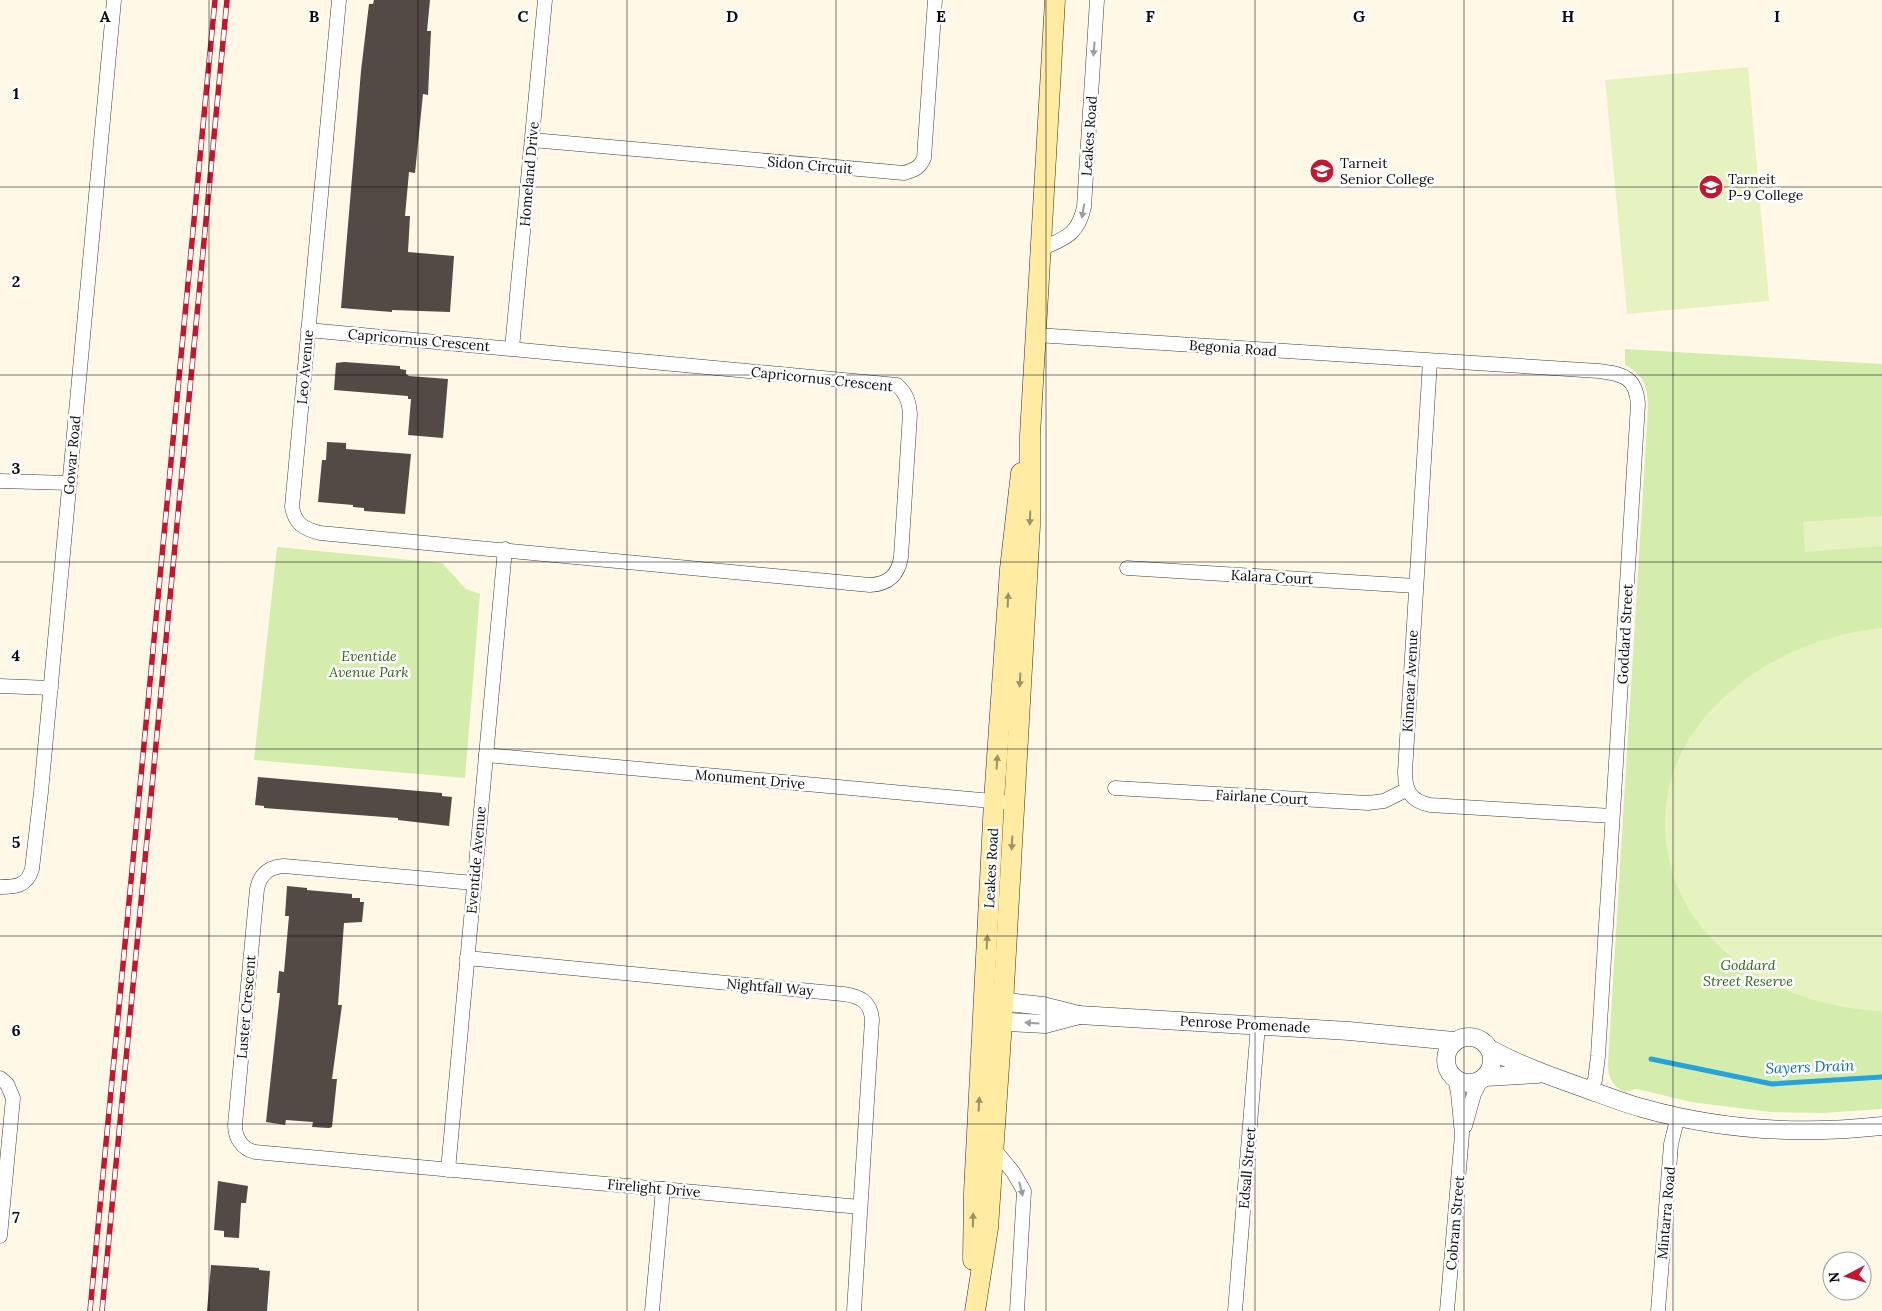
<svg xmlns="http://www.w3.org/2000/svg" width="1882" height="1311" viewBox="0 0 1882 1311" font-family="Lora,serif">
<rect width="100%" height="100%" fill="#fff8e7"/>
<g fill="#d4edad">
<path d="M1625,349L1882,364V1109L1823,1113L1770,1112L1691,1102L1637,1089L1625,1092C1612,1086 1608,1078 1608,1063L1648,408C1648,388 1644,374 1625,365Z"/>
<polygon points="277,547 442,563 466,589 480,594 465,778 254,760"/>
</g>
<g fill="#e6f3c0">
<polygon points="1748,67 1769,301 1627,314 1605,80"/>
<polygon points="1882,516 1882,546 1805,552 1803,522"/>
<path d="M1882,628V1011C1835,1009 1789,996 1750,970C1711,945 1681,909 1670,864C1638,732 1765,639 1882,628Z"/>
</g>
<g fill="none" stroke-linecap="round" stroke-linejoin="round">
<polyline stroke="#26a3da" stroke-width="5" points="1651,1059 1772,1084 1882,1077"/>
</g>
<g fill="#544a45">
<polygon points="374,0 430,0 427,31 431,31 428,95 423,94 415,173 409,172 405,216 410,216 408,252 454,256 450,312 392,310 392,312 341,308 361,71 369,4 373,4"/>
<polygon points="344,362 400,366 400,369 406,370 406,374 409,376 448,379 443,438 408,435 411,399 408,399 408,396 334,390 336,363"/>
<polygon points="327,442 346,443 346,449 411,454 405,514 364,511 364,508 353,507 353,505 318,502 322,460 326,460"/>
<polygon points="258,777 442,793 442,796 452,797 449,826 398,820 398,818 264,808 264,806 255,805"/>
<polygon points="287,886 307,888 307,890 352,894 352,898 360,898 360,902 364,902 362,922 344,923 338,1005 342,1005 332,1079 337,1079 332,1127 329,1128 312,1127 313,1122 286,1120 285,1125 266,1122 280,993 277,993 279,971 284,972 289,916 285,916"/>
<polygon points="218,1181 248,1186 246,1203 241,1203 239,1238 224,1237 224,1231 214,1230"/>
<polygon points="211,1265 259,1268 259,1270 270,1271 267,1311 207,1311"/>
</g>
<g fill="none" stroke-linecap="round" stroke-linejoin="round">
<defs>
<g id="minor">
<path d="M532,140L904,173C914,170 920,168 924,158L935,0"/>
<path d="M1041,249C1065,238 1078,235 1084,207L1097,0"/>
<path d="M308,330L897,385C906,393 909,401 910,414L901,557C898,576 888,584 870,585L320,533C304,529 295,524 292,507L339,0"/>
<path d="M1036,335L1599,371C1623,374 1636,377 1638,404L1598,1056L1595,1080L1589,1090"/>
<polyline points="512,348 545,0"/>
<path d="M1430,361L1405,772C1405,791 1411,801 1430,805L1612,816"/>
<polyline points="0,481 70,483"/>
<polyline points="1127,568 1416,586"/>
<polyline points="0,686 51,688"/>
<polyline points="486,755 1003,802"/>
<polyline points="1115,788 1368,803 1384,801 1406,790"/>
<path d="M474,883L284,866C269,867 260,874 257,889L235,1125C235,1138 242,1149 255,1152L860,1207"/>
<path d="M0,887C16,887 27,886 32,869L41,792L114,0"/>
<path d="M467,958L843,994C859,996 871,1001 872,1020L854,1311"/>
<polyline points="0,1078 7,1084 13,1098 0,1236"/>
<polyline points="1465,1126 1474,1094 1481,1080"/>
<polyline points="994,1149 1013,1172 1024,1191 1017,1311"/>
<polyline points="448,1170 505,549"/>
<polyline points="652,1311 663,1189"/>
<polyline points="1235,1311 1258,1025"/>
<polyline points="1447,1311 1462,1134 1458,1093 1455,1078"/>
<polyline points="1658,1311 1671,1144 1678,1116"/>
</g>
<g id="tertiary">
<polyline points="990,1000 1043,1006 1079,1015 1349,1031 1454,1041"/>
<polyline points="989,1021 1045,1024 1079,1015"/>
<circle cx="1469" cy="1060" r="23"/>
<path d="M1490,1049C1519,1065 1550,1076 1581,1087C1601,1094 1621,1102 1642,1108C1720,1130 1802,1135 1882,1126"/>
<polyline points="1485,1077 1538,1074"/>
</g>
<g id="secondary">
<polyline points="973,1260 974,1192 994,801 1010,569 1021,473"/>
<polyline points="975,1311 988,1228 1002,1022 1030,526 1030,435 1055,0"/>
</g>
</defs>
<use href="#minor" stroke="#3d3d3d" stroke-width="15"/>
<use href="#tertiary" stroke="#3d3d3d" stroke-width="19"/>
<use href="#secondary" stroke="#2c2c2c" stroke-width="21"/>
<use href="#minor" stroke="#fff" stroke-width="14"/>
<use href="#tertiary" stroke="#fff" stroke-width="18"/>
<use href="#secondary" stroke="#ffeca2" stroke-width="20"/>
<defs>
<g id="rail">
<polyline points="90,1311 215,0"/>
<polyline points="102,1311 227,0"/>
</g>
</defs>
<use href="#rail" stroke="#c6162f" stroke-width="5.5"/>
<use href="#rail" stroke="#fff" stroke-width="4" stroke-dasharray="11" stroke-linecap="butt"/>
</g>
<defs><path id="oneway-solid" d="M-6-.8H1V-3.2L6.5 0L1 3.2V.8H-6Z" transform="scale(1.25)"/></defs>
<g fill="#9d9d9d">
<use href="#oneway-solid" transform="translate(1094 49) rotate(94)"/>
<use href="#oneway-solid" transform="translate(1083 211) rotate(100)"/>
<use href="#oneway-solid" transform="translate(1032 1023) rotate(-177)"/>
<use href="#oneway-solid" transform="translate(1021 1189) rotate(76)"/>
</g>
<g fill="#9d9265">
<use href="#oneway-solid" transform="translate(1030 518) rotate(92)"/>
<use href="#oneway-solid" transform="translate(1008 600) rotate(-87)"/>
<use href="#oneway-solid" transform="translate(1020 680) rotate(93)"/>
<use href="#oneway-solid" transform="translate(997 762) rotate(-86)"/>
<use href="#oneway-solid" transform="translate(1012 843) rotate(93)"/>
<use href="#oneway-solid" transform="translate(987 942) rotate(-87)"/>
<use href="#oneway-solid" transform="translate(979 1104) rotate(-87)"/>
<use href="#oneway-solid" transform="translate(973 1220) rotate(-89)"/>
</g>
<path fill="none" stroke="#0a0a0a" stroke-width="1" stroke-opacity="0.55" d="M209,0V1311M418,0V1311M627,0V1311M836,0V1311M1046,0V1311M1255,0V1311M1464,0V1311M1673,0V1311M0,187H1882M0,375H1882M0,562H1882M0,749H1882M0,936H1882M0,1124H1882"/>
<defs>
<symbol id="school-disc" viewBox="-11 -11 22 22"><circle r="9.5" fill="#c6162f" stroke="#fff"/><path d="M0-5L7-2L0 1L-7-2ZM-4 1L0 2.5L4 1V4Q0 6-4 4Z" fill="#fff"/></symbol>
</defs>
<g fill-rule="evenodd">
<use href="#school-disc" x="1308" y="157" width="28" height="28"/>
<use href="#school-disc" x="1697" y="173" width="28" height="28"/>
</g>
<g text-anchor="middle" stroke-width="5" stroke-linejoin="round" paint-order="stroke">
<g font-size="14" fill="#0a0a0a" stroke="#fff">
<text transform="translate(1089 136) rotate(-86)" y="5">Leakes Road</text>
<text transform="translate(810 165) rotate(5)" y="5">Sidon Circuit</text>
<text transform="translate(529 174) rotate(-85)" y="5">Homeland Drive</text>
<text transform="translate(419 340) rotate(5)" y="5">Capricornus Crescent</text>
<text transform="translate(1233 348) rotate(4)" y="5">Begonia Road</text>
<text transform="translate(305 367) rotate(-85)" y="5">Leo Avenue</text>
<text transform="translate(822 379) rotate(6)" y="5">Capricornus Crescent</text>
<text transform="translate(72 455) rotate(-85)" y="5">Gowar Road</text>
<text transform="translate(1272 577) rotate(3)" y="5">Kalara Court</text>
<text transform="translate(1625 634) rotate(-87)" y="5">Goddard Street</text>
<text transform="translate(1410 681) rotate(-87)" y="5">Kinnear Avenue</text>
<text transform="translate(750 779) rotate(5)" y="5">Monument Drive</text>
<text transform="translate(1262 797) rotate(3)" y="5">Fairlane Court</text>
<text transform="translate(476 860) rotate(-85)" y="5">Eventide Avenue</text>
<text transform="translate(991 868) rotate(-87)" y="5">Leakes Road</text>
<text transform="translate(770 987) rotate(5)" y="5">Nightfall Way</text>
<text transform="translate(246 1007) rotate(-85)" y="5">Luster Crescent</text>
<text transform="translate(1245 1024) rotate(3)" y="5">Penrose Promenade</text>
<text transform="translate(1247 1168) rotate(-85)" y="5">Edsall Street</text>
<text transform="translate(654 1188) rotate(5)" y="5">Firelight Drive</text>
<text transform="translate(1666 1213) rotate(-85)" y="5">Mintarra Road</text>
<text transform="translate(1455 1223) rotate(-85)" y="5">Cobram Street</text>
</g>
<g font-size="14" fill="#0a0a0a" stroke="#fff" text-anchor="start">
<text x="1340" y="168">Tarneit<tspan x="1340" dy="16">Senior College</tspan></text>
<text x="1728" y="184">Tarneit<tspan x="1728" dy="16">P-9 College</tspan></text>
</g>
<g font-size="14" font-style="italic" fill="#2e6616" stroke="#fff">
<text x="369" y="661">Eventide<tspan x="369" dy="16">Avenue Park</tspan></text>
<text x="1748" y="970">Goddard<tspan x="1748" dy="16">Street Reserve</tspan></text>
</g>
<g font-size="15" font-style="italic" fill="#0970a6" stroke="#fff">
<text transform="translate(1810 1067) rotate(-2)" y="5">Sayers Drain</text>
</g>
</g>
<g font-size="16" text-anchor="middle" font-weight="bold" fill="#0a0a0a" stroke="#fff" stroke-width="5" stroke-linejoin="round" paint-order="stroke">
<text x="105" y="22">A</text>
<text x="314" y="22">B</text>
<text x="523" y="22">C</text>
<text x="732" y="22">D</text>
<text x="941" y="22">E</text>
<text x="1150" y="22">F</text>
<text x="1359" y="22">G</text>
<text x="1568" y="22">H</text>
<text x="1777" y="22">I</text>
<text x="16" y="99">1</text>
<text x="16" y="287">2</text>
<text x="16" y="474">3</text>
<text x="16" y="661">4</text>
<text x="16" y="848">5</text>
<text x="16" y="1036">6</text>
<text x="16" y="1223">7</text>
</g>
<g transform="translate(1847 1276) rotate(264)"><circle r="24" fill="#ffffff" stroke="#9d9d9d"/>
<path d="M0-4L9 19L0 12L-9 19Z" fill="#c6162f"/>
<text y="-8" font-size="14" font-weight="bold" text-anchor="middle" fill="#0a0a0a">N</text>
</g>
</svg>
